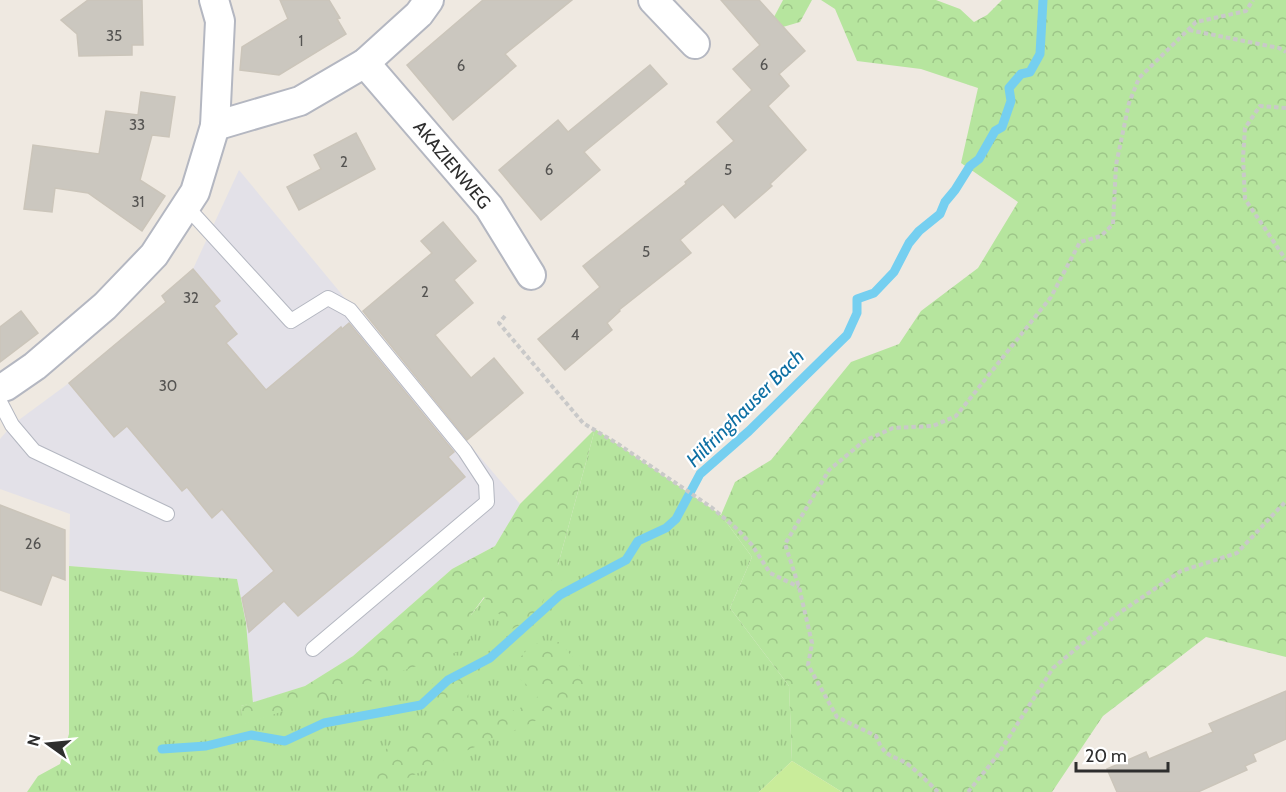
<svg xmlns="http://www.w3.org/2000/svg" width="1286" height="792" viewBox="0 0 1286 792" font-family="Cabin,sans-serif">
<defs>
<pattern id="grass-tufts" width="24" height="20" patternUnits="userSpaceOnUse" patternTransform="scale(1.5)"><rect width="24" height="20" fill="#b6e59e"/><path d="M3 7l-1-3M5 7V3M7 7l1-3M15 17l-1-3M17 17v-4M19 17l1-3" fill="none" stroke="#9dc588"/></pattern>
<pattern id="forest-crowns" width="20" height="18" patternUnits="userSpaceOnUse" patternTransform="scale(1.5)"><rect width="20" height="18" fill="#b6e59e"/><path d="M2 6a3 3 0 1 1 6 0M12 15a3 3 0 1 1 6 0" fill="none" stroke="#9dc588"/></pattern>
</defs>
<rect width="100%" height="100%" fill="#efe9e1"/>
<polygon fill="#e3e1e8" points="239,170 358,314 520,504 495,546 452,569 353,656 305,686 253,703 246,623 237,580 69,566 70,514 0,489 0,439 12,425 69,383 166,302 162,296 193,269"/>
<polygon fill="url(#grass-tufts)" points="595,429 721,515 752,557 730,608 789,686 792,761 759,792 27,792 38,776 60,764 69,734 69,566 237,579 246,623 253,703 241,706 243,724 390,674 471,615 485,597 558,565"/>
<g fill="url(#forest-crowns)">
<polygon points="783,0 812,0 800,22 776,29 774,17"/>
<polygon points="821,0 936,0 960,9 974,22 987,15 1002,0 1286,0 1286,657 1206,637 1103,716 1052,792 842,792 792,761 789,686 730,608 752,557 721,515 735,482 771,460 851,362 899,344 921,311 978,268 1018,202 961,163 978,88 921,69 857,61 835,9"/>
<polygon points="595,429 558,565 537,616 512,629 484,597 471,615 470,648 242,725 241,706 305,686 353,656 452,569 495,546 520,504"/>
<polygon points="560,642 592,681 532,723 456,755 395,784 379,783 370,769 392,742 434,730 432,684 448,673 467,678 469,705 483,723 532,703 545,688 529,687 517,676 518,660 532,644"/>
</g>
<polygon fill="#c9ec9a" points="792,761 842,792 759,792"/>
<g fill="none" stroke-linecap="round" stroke-linejoin="round">
<polyline stroke="#75cff0" stroke-width="9" points="162,749 206,746 251,735 285,741 324,723 421,705 448,680 490,658 560,595 626,560 638,541 666,528 676,519 700,474 749,431 847,335 857,313 857,299 874,293 894,272 909,243 919,231 940,214 945,202 955,190 970,166 979,159 995,131 1002,127 1011,101 1009,88 1021,74 1030,72 1040,54 1043,0"/>
</g>
<g fill="#cbc7bf" stroke="#cbc5ba" stroke-width="1.5">
<polygon points="88,0 142,0 143,45 132,45 132,55 79,56 77,34 61,20"/>
<polygon points="280,0 329,0 340,18 337,19 346,34 279,75 240,70 242,47 288,19"/>
<polygon points="483,0 572,0 505,54 516,66 453,120 407,65"/>
<polygon points="721,0 759,0 805,51 779,74 789,86 768,106 806,150 770,184 772,186 735,218 723,204 680,240 691,253 619,310 620,311 607,323 612,330 565,370 538,339 600,287 583,266 686,184 685,182 734,141 717,122 752,90 733,69 760,45"/>
<polygon points="650,65 667,84 584,152 600,170 541,220 499,170 558,120 568,132"/>
<polygon points="141,92 175,97 169,137 152,135 140,180 165,196 142,231 88,193 55,188 52,212 24,209 33,145 99,154 106,111 138,115"/>
<polygon points="356,133 375,169 299,210 287,187 321,169 314,155"/>
<polygon points="443,222 476,261 454,280 473,303 435,335 471,378 494,358 523,393 467,440 363,311 432,253 421,241"/>
<polygon points="193,269 220,301 214,306 237,334 226,343 266,390 341,327 342,329 349,323 454,452 448,457 465,477 298,616 284,601 249,632 242,598 274,571 222,509 212,518 187,487 182,491 127,426 114,437 69,383 166,302 162,296"/>
<polygon points="21,311 38,333 0,362 0,327"/>
<polygon points="0,505 65,530 65,580 52,575 41,605 0,590"/>
<polygon points="1286,691 1286,739 1253,754 1256,761 1245,766 1247,770 1198,792 1117,792 1107,769 1146,752 1149,759 1213,732 1209,724"/>
</g>
<g fill="none" stroke-linecap="round" stroke-linejoin="round">
<defs>
<g id="service">
<polyline points="186,206 291,321 328,298 350,310 465,451 486,483 487,502 313,649"/>
<polyline points="0,402 12,425 34,451 167,514"/>
</g>
<g id="minor">
<polyline points="653,0 695,44"/>
<polyline points="365,63 489,207 531,275"/>
<polyline points="215,126 300,101 365,63 419,14 429,0"/>
<polyline points="0,388 6,386 35,366 105,306 154,255 195,192 215,126 220,21 214,0"/>
</g>
</defs>
<use href="#service" stroke="#b4b7c1" stroke-width="16"/>
<use href="#minor" stroke="#b4b7c1" stroke-width="32"/>
<g stroke="#c9c9c9" stroke-width="4" stroke-dasharray="4.5 3" stroke-linecap="butt">
<polyline points="1189,30 1279,48 1286,52"/>
<polyline points="1286,108 1260,106 1245,128 1243,158 1245,199 1286,260"/>
<polyline points="505,316 499,323 583,423 618,444 711,507 736,528 752,545 770,573 799,587"/>
<path d="M938,792C929,783 920,774 910,766C893,753 886,761 876,736L837,717L808,665L812,643L799,587L785,544L829,470L864,441L893,428L933,426L956,416L1051,297L1080,242L1101,236L1113,224L1116,165L1129,103L1139,78L1196,22L1246,11L1253,0"/>
<polyline points="968,792 997,756 1053,668 1119,613 1181,571 1237,553 1286,501"/>
</g>
<use href="#service" stroke="#fff" stroke-width="14"/>
<use href="#minor" stroke="#fff" stroke-width="28"/>
</g>
<g text-anchor="middle" stroke-width="4.5" stroke-linejoin="round" paint-order="stroke">
<g font-size="15" fill="#555452">
<text x="114" y="41">35</text>
<text x="301" y="46">1</text>
<text x="764" y="70">6</text>
<text x="461" y="71">6</text>
<text x="137" y="130">33</text>
<text x="344" y="167">2</text>
<text x="549" y="175">6</text>
<text x="728" y="175">5</text>
<text x="138" y="207">31</text>
<text x="646" y="257">5</text>
<text x="425" y="297">2</text>
<text x="191" y="303">32</text>
<text x="575" y="340">4</text>
<text x="168" y="391">30</text>
<text x="33" y="549">26</text>
</g>
<g font-size="18" fill="#2e2e2e" stroke="#fff">
<text transform="translate(452 165) rotate(50)" y="6">AKAZIENWEG</text>
</g>
<g font-size="20" font-style="italic" fill="#0d6fa3" stroke="#fff">
<text transform="translate(745 408) rotate(-45)" y="7">Hilfringhauser Bach</text>
</g>
</g>
<g transform="translate(48 744) rotate(285)" stroke="#ffffff" stroke-width="4.5" paint-order="stroke">
<path d="M0-4.5L10 22L0 15L-10 22Z" fill="#2e2e2e"/>
<text y="-9" font-size="16" font-weight="bold" text-anchor="middle" fill="#2e2e2e">N</text>
</g>
<path d="M1076 762v9h92v-9" fill="none" stroke="#2e2e2e" stroke-width="3"/>
<text x="1085" y="762" font-size="18" fill="#2e2e2e" stroke="#ffffff" stroke-width="4.5" paint-order="stroke">20 m</text>
</svg>
